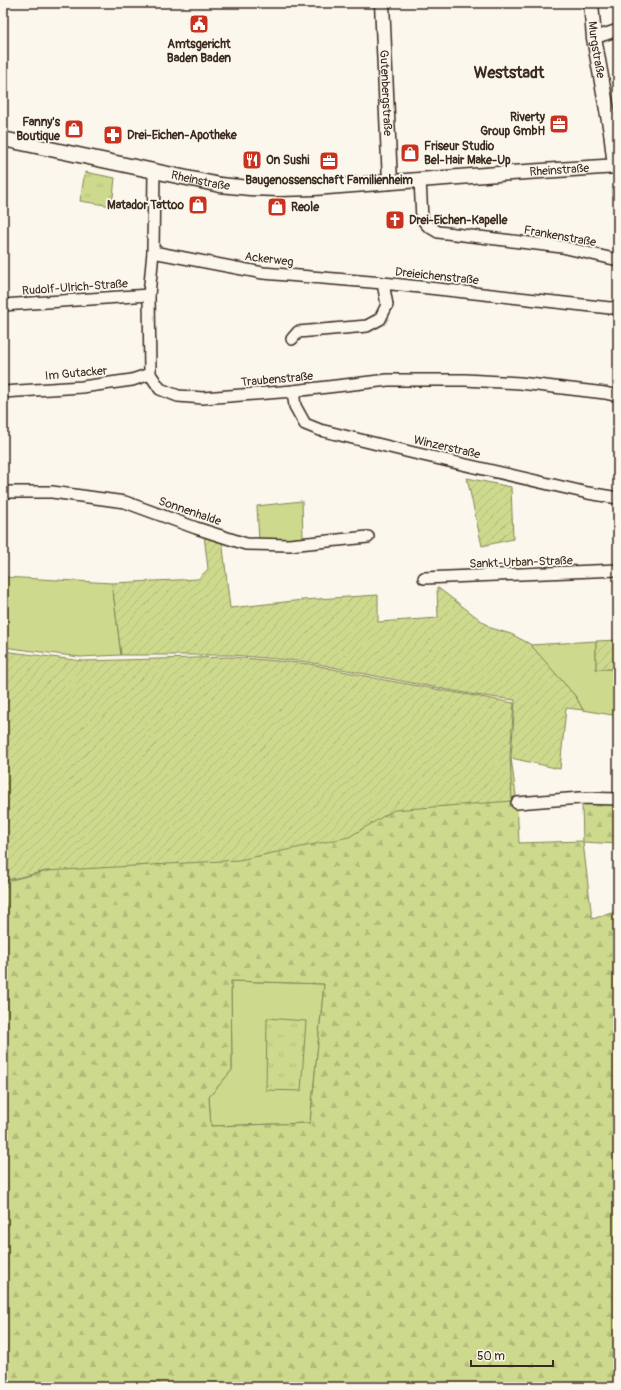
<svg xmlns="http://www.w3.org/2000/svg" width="621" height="1390" viewBox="0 0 621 1390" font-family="Pangolin,sans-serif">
<defs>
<pattern id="forest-firs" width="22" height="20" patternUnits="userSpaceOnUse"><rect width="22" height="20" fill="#cdda8d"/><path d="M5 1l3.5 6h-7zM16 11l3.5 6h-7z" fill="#b1bb79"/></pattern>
<pattern id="park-tufts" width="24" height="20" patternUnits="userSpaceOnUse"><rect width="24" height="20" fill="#cdda8d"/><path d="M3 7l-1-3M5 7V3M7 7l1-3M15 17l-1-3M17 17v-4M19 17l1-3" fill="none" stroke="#b1bb79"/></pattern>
<pattern id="garden-furrows" width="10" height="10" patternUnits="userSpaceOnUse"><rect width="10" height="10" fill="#cdda8d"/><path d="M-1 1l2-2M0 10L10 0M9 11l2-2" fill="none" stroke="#b1bb79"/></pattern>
</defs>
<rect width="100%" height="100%" fill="#fbf7ec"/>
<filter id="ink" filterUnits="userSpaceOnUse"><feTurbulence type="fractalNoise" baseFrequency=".025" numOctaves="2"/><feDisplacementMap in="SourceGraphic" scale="8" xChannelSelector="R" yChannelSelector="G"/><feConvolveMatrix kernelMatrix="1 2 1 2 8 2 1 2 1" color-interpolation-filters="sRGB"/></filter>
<g filter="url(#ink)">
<g fill="#cdda8d" stroke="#848256">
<polygon points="302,501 303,538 259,540 257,506"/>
<polygon points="3,577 112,583 121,655 80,657 3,647"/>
<polygon points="596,641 596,669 618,669 618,716 583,710 576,697 530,645"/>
<polygon points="231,981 324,984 310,1123 211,1126 209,1097 232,1070"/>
</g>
<path fill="url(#forest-firs)" stroke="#848256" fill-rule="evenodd" d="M428,740L511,758L517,803L519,843L583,841L582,803L618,804V844L583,842L592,919L618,911V1387H3V882L52,870ZM231,981L324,984L310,1123L211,1126L209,1097L232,1070Z"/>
<g fill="url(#park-tufts)" stroke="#848256">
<polygon points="85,172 115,178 112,206 80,201"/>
<polygon points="267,1018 306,1021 301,1091 266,1090"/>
</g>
<g fill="url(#garden-furrows)" stroke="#848256">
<polygon points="467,478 511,487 513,539 482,546"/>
<polygon points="204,535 222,539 230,608 303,600 378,595 378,622 438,618 437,587 491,628 511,634 530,644 576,697 583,710 566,708 560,769 511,758 515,700 476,695 380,677 309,662 232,655 121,655 112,583 198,579 208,569"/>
<polygon points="618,640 618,669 596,669 596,641"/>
<polygon points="3,651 83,661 231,657 310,664 379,679 514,703 510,755 512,801 394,810 349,837 239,860 46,871 3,881"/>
</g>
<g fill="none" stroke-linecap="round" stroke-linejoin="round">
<defs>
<g id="minor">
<polyline points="594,38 618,30"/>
<polyline points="154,170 153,252 149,295 150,374 160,389 178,396 203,398 293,391 388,380 465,380 520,383 605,393 618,396"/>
<polyline points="420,179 422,219 428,226 438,232 562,247 618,260"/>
<polyline points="153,252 263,273 383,283"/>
<polyline points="3,305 149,295"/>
<polyline points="292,339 298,332 367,326 380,319 387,305 383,283 610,308 618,307"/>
<polyline points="293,391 295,406 305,424 320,430 414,453 588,493 618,498"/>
<polyline points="3,392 82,387 132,380 150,374"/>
<polyline points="3,492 52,492 125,502 196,528 246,544 289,545 368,537"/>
<polyline points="424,578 618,570"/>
<polyline points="517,803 580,798 618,799"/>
</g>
<g id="tertiary">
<path id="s1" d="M382,3L390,182"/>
<path id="s2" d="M591,3L594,38L611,132L615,166"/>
<path id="s3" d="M3,139L220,185L250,188L279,189L314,188L511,173L618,166"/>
</g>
</defs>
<use href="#minor" stroke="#3b2a1e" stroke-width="14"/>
<use href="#tertiary" stroke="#3b2a1e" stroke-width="17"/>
<use href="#minor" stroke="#fbf7ec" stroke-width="11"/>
<use href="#tertiary" stroke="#fbf7ec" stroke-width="14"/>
</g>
</g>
<defs>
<symbol id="civic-square" viewBox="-11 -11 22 22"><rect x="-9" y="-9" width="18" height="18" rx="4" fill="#c8321e" stroke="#fbf7ec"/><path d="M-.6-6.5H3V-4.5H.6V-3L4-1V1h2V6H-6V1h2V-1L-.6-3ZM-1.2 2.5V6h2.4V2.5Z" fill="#fff"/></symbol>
<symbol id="office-square" viewBox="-11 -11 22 22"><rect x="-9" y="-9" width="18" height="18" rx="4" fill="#c8321e" stroke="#fbf7ec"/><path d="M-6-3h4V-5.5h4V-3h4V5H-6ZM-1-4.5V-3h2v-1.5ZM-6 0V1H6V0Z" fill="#fff"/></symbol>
<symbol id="shop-square" viewBox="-11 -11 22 22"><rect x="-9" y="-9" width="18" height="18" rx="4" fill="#c8321e" stroke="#fbf7ec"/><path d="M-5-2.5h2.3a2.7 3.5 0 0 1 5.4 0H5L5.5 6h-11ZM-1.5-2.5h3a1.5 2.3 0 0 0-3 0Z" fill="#fff"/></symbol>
<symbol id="pharmacy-square" viewBox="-11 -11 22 22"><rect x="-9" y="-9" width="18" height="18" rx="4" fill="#c8321e" stroke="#fbf7ec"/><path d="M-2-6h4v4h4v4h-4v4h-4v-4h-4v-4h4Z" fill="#fff"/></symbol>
<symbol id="restaurant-square" viewBox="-11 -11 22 22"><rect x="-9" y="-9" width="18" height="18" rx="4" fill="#c8321e" stroke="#fbf7ec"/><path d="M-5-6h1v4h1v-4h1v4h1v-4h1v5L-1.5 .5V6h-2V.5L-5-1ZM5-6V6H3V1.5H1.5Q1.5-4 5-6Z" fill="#fff"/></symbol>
<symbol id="church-square" viewBox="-11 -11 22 22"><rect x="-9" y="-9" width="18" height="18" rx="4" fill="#c8321e" stroke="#fbf7ec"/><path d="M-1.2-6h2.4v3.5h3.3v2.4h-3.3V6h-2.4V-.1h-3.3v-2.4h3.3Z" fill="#fff"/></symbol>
</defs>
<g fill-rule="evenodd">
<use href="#civic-square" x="188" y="13" width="22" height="22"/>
<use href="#office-square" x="548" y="113" width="22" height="22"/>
<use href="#shop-square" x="63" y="118" width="22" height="22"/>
<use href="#pharmacy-square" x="102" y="124" width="22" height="22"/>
<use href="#shop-square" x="399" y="142" width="22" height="22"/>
<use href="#restaurant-square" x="241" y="149" width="22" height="22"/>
<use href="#office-square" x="318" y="150" width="22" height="22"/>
<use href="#shop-square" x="187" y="194" width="22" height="22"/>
<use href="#shop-square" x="266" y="196" width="22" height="22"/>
<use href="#church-square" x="384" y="209" width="22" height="22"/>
</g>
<g text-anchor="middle" stroke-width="3.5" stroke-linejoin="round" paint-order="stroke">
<g font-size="12" font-weight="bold" fill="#3b2a1e" stroke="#fbf7ec" text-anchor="start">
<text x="199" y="48" text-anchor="middle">Amtsgericht<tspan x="199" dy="14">Baden Baden</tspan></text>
<text x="545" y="121" text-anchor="end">Riverty<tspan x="545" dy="14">Group GmbH</tspan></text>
<text x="60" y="126" text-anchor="end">Fanny's<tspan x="60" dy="14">Boutique</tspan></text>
<text x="127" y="139">Drei-Eichen-Apotheke</text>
<text x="424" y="150">Friseur Studio<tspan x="424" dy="14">Bel-Hair Make-Up</tspan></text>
<text x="266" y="164">On Sushi</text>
<text x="329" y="184" text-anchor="middle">Baugenossenschaft Familienheim</text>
<text x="184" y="209" text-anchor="end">Matador Tattoo</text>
<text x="291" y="211">Reole</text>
<text x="409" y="224">Drei-Eichen-Kapelle</text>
</g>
<g font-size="12" fill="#3b2a1e" stroke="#fbf7ec">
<text dy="4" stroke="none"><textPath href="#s2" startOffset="47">Murgstraße</textPath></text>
<text dy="4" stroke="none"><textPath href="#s1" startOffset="90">Gutenbergstraße</textPath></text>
<text dy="4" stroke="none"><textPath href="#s3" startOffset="562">Rheinstraße</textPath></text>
<text dy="4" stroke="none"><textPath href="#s3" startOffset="202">Rheinstraße</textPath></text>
<text transform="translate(560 236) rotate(10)" y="4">Frankenstraße</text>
<text transform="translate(269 259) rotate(7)" y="4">Ackerweg</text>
<text transform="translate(437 276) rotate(6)" y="4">Dreieichenstraße</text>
<text transform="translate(75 287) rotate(-4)" y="4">Rudolf-Ulrich-Straße</text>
<text transform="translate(76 373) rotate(-5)" y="4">Im Gutacker</text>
<text transform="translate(277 379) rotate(-5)" y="4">Traubenstraße</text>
<text transform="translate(447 447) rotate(13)" y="4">Winzerstraße</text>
<text transform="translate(190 511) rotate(19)" y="4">Sonnenhalde</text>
<text transform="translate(521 562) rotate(-2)" y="4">Sankt-Urban-Straße</text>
</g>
<g font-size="16" font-weight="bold" fill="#3b2a1e" stroke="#fbf7ec">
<text x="509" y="78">Weststadt</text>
</g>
</g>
<rect width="621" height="1390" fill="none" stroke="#fbf7ec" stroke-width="16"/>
<rect x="8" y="8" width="605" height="1374" fill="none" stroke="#3b2a1e" stroke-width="1.5" filter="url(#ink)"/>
<path d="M471 1360v6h82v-6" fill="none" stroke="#3b2a1e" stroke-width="2"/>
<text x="477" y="1360" font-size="12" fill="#3b2a1e" stroke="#fbf7ec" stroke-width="3" paint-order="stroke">50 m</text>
</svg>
